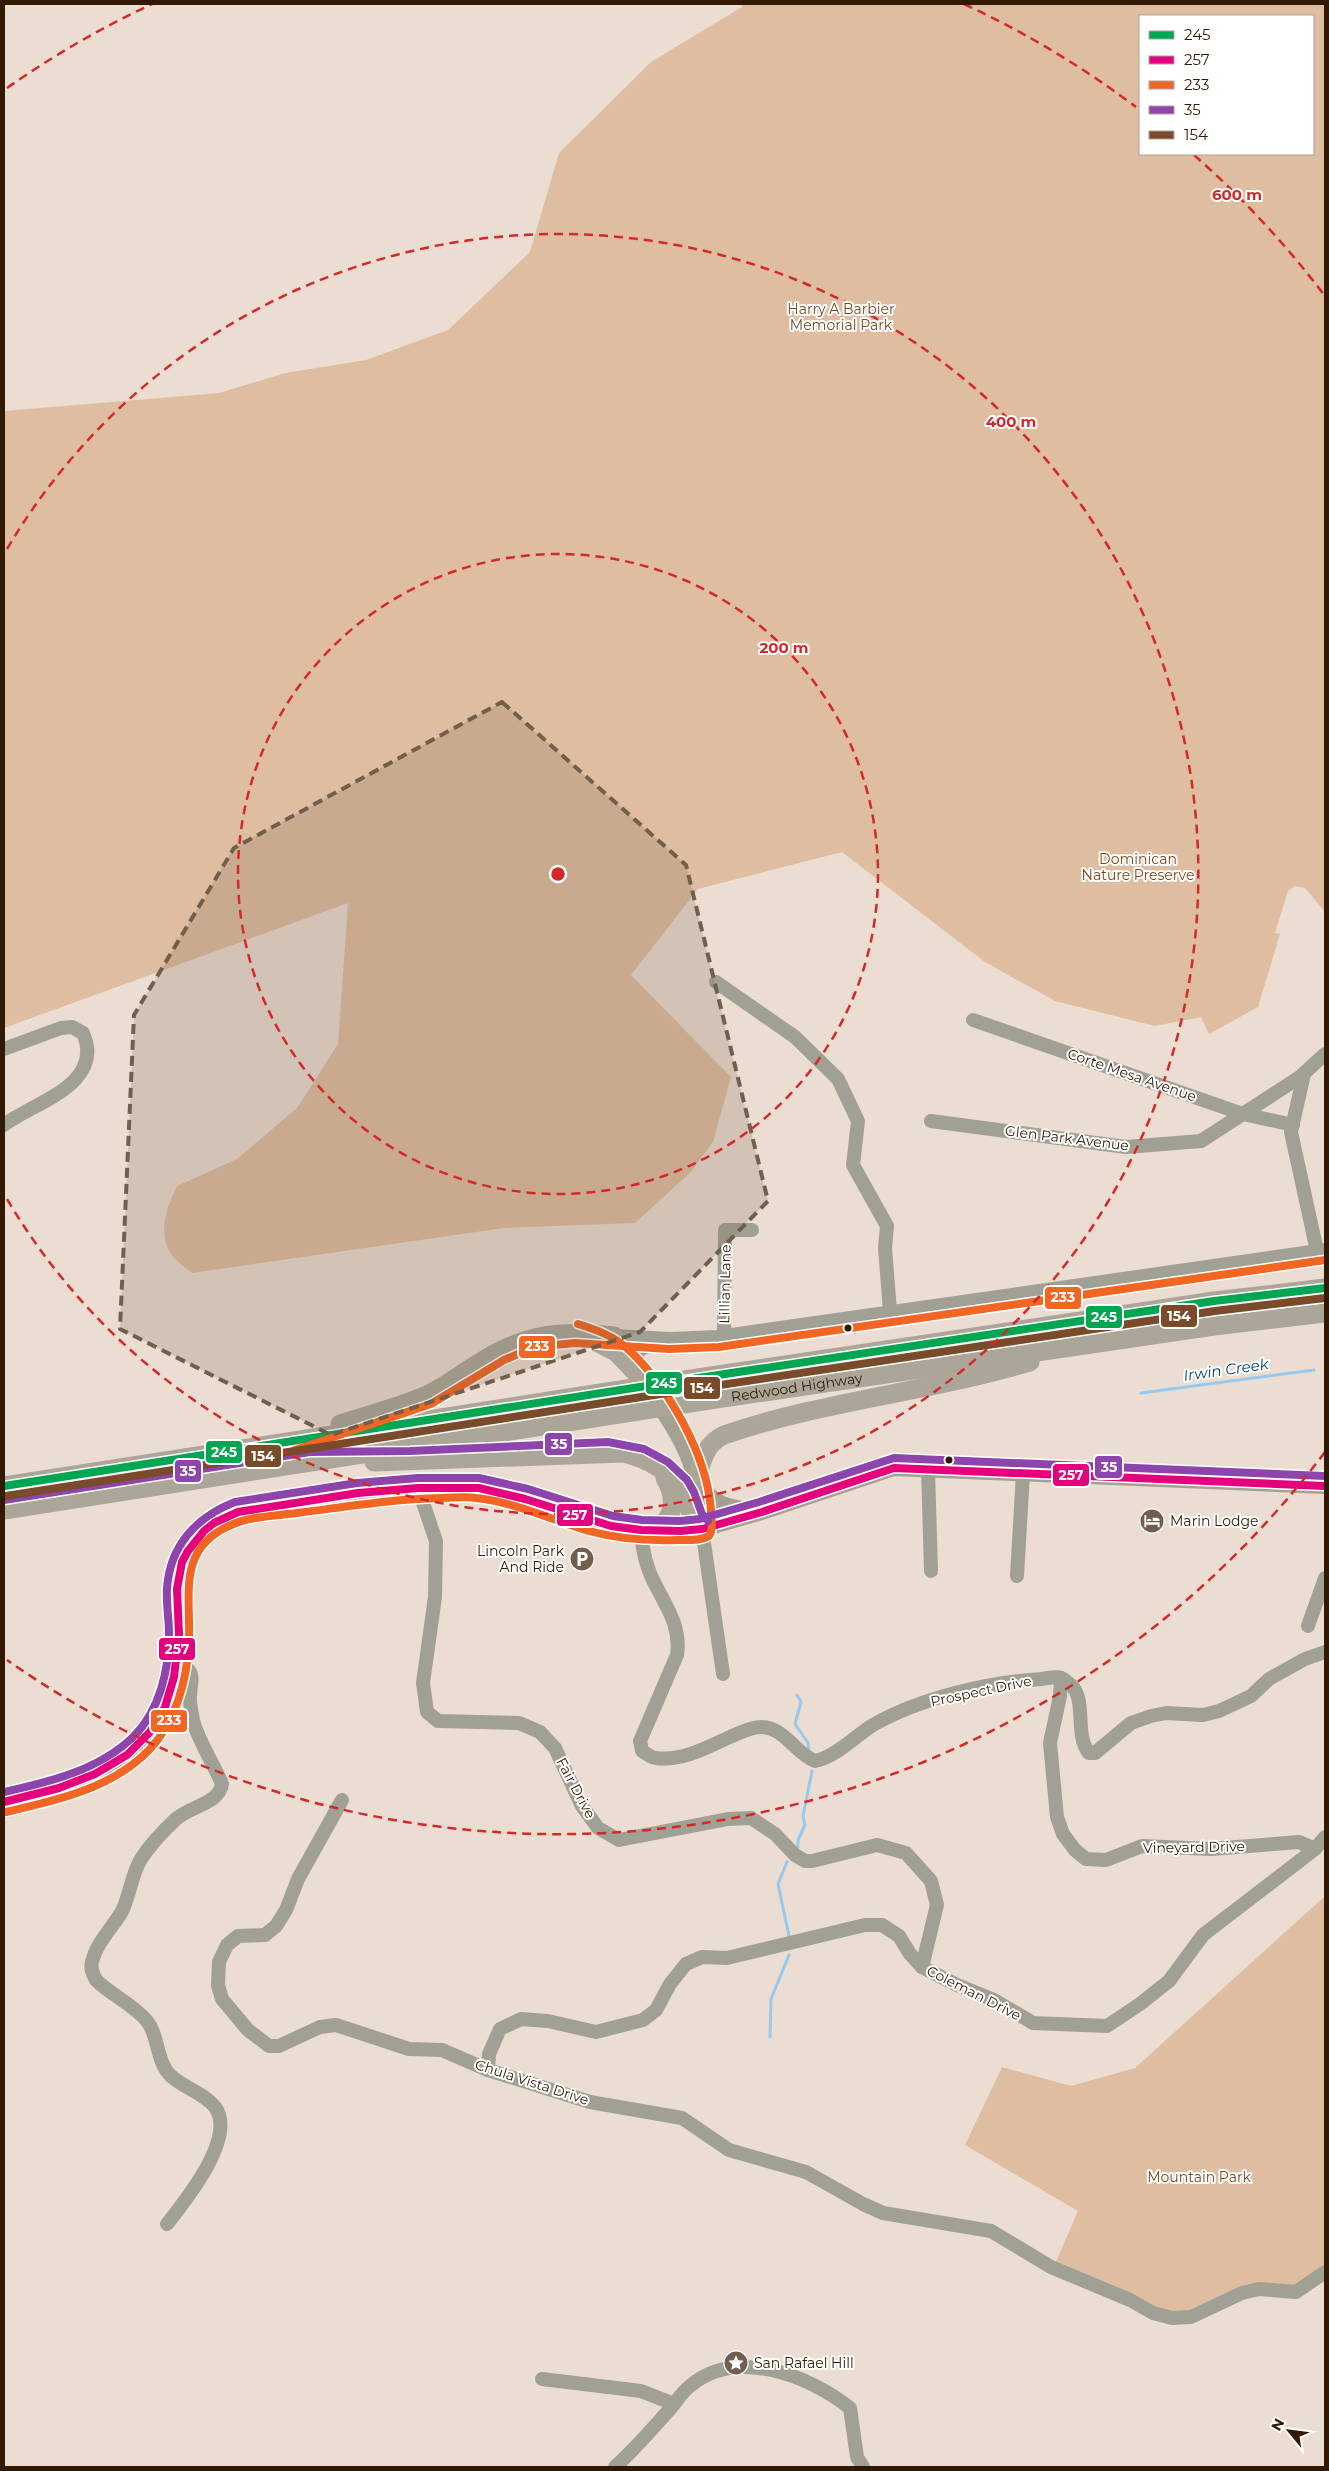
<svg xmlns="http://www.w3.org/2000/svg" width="1329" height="2471" viewBox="0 0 1329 2471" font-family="Montserrat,sans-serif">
<rect width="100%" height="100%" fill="#ecddd2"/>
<g fill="#dfbda1" fill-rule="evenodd">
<path d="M742,4H1325V912L1305,888L1295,886L1288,891L1275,933L1280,934L1258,1007L1209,1034L1201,1017L1155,1026L1055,1001L985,962L842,852L698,889L631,975L731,1077L713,1142L691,1172L635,1223L504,1228L192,1273C185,1267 175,1261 171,1254C157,1232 167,1207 177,1186L237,1159L297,1108L338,1044L348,903L4,1028V411L219,393L285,373L366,360L448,330L530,252L559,153L651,62L742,7ZM1140,16H1313V154H1140Z"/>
<polygon points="1325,1896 1325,2274 1305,2290 1254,2291 1165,2318 1055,2264 1078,2211 965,2145 1002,2067 1071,2086 1135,2068"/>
</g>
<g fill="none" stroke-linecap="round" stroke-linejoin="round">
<g stroke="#96c9ed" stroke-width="3">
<polyline points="1141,1393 1314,1370"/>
<polyline points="797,1695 801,1702 795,1724 808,1743 809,1752"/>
<polyline points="798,1847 798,1840 805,1825 803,1816 812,1771"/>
<polyline points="787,1862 778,1884 789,1936"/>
<polyline points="770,2037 771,1999 789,1955"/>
</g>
<g stroke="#a0a194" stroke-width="14">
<polyline points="716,982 795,1037 838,1079 858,1121 853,1165 887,1226 885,1248 890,1311"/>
<polyline points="973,1020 1243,1114 1293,1125"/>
<path d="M4,1049L61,1028L72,1027L83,1033C106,1085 32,1103 4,1125"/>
<polyline points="1304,1074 1291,1132 1317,1251"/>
<polyline points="931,1121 1126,1147 1201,1141 1300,1077 1325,1054"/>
<polyline points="724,1335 725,1230 752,1230"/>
<polyline points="614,1336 670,1339 718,1337 1325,1250"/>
<path d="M636,1372C625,1352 644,1347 660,1342"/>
<polyline points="928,1469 931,1571"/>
<polyline points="418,1488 436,1541 435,1597 423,1683 427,1712 438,1721 519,1723 540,1732 555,1748 582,1806 598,1828 619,1840 728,1819 751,1818 775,1834 795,1855 805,1861 812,1861 877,1845 906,1853 931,1881 937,1905 922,1967"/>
<polyline points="702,1529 723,1674"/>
<path d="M641,1530C642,1550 646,1568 656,1586C668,1609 681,1628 677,1655L640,1741L642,1751C646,1753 651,1758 656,1758C682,1762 710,1746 732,1736C742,1732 751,1727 761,1727C784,1727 796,1754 815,1761C837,1756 854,1737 873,1725C920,1698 989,1682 1042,1679C1048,1678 1056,1676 1061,1678C1064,1679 1068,1683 1071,1685C1087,1699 1074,1735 1089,1753H1095L1131,1723L1151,1716L1166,1713L1203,1715L1219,1711L1251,1696L1269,1679L1305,1659L1325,1652"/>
<polyline points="1017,1576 1023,1473"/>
<polyline points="1308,1626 1325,1578"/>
<polyline points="1061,1678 1060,1696 1050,1743 1057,1817 1063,1834 1075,1850 1086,1859 1106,1860 1142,1846 1211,1849 1299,1842 1315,1849"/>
<polyline points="342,1800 298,1879 286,1910 276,1926 265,1935 238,1936 227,1945 219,1962 218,1985 222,1999 248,2030 269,2046 279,2046 320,2027 336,2025 409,2049 442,2050 488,2070 590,2102 682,2118 729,2150 806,2172 863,2204 883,2213 991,2231 1051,2267 1130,2300 1153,2313 1172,2318 1191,2317 1242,2293 1259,2289 1296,2292 1325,2272"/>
<polyline points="488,2070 489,2054 500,2029 521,2019 548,2021 596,2032 643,2020 656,2010 670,1984 686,1964 702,1957 727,1958 865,1925 882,1925 899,1936 910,1954 922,1967 957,1985 994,2000 1033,2023 1107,2026 1140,2004 1169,1981 1203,1935 1315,1849 1325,1837"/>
<path d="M167,2224C186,2200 237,2137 215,2107C204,2093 184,2088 171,2076C156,2062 159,2036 147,2021C133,2004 111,1995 96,1980C93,1974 90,1969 92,1962C96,1944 111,1929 121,1913C130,1897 131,1875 141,1859C150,1845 163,1831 176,1819C190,1806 219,1804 222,1784C213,1762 199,1743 193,1720C192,1714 190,1706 190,1700C189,1679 200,1675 177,1661"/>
<polyline points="542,2379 641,2391 674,2404"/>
<path d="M615,2467C635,2449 652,2429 670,2409C676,2402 682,2392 690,2386C735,2347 809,2375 850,2408L857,2457L863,2467"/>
</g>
<g stroke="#a5a192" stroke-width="16">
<path d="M640,1378C678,1432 700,1461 702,1529"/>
<path d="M698,1481C715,1508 729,1507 758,1511"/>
<path d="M4,1802C51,1792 106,1778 141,1743C168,1717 179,1670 179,1634C179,1619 176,1604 177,1589C178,1551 203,1523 238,1512L358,1493L418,1488H479L525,1499L611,1526L641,1530L680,1531L702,1529L762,1512L894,1468L1325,1486"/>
</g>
<g stroke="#aba697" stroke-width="19">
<polyline points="589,1338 616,1352 637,1374"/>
<path d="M340,1424C369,1415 399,1407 427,1395C445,1387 462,1373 479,1363C526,1333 560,1330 614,1336"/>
<path d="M374,1462L623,1453C647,1458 674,1473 685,1496C691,1508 690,1522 702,1529"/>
<path d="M697,1479C702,1460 705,1444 724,1435C823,1401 929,1392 1030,1362"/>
<polyline points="4,1486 678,1381 1214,1301 1325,1288"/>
<path id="s1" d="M4,1510L696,1402L1214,1326L1325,1313"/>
<path d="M654,1531C675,1519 677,1498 665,1478"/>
</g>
<defs>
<polyline id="bus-1" points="4,1486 678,1381 1214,1301 1325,1288"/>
<polyline id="bus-2" points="4,1802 59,1788 95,1774 127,1755 150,1732 165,1707 174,1677 179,1634 177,1589 182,1562 188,1551 204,1531 214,1523 238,1512 358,1493 418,1488 479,1488 525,1499 611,1526 641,1530 680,1531 702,1529 762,1512 894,1468 1325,1486"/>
<g id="bus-3">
<polyline points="295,1450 431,1404 504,1360 534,1347 575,1343 669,1349 719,1347 1325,1260"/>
<path d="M6,1812C55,1801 113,1788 149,1750C176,1722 187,1680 189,1642C191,1596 176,1548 231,1525C251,1516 275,1516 297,1513C345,1507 392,1499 440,1498C452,1498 465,1496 476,1498C516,1502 551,1520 589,1531C618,1539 648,1541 678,1540C688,1540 700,1541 709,1536C714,1529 711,1519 711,1510C707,1455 669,1388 629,1350C614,1336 597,1330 578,1324"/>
</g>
<g id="bus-4">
<polyline points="4,1500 310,1452 410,1451 608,1442 644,1449 668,1462 687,1480 694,1492 702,1514 708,1521"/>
<path d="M4,1792C49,1782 100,1770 134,1736C160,1710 169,1669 169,1634C169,1619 166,1604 167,1588C170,1546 196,1517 235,1502L357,1483L418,1478H479L528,1489L613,1516L642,1520L680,1521L700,1519L759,1502L894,1458L1325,1476"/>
</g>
<polyline id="bus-5" points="6,1496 680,1391 1215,1311 1325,1298"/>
</defs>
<use href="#bus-1" stroke="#fff" stroke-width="11"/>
<use href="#bus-2" stroke="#fff" stroke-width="11"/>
<use href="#bus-3" stroke="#fff" stroke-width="11"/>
<use href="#bus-4" stroke="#fff" stroke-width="11"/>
<use href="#bus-5" stroke="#fff" stroke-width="11"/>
<use href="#bus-1" stroke="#00a651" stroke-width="8"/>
<use href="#bus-2" stroke="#e5007d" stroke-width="8"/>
<use href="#bus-3" stroke="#f26522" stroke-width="8"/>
<use href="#bus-4" stroke="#8e44ad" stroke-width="8"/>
<use href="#bus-5" stroke="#7a4b2a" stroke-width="8"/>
</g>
<path fill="#725e4c" fill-opacity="0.2" stroke="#725e4c" stroke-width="4" stroke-dasharray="10 6" stroke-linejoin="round" d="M502,702L686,865L768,1201L640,1332L331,1435L120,1329L134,1015L234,848Z"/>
<g fill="none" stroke="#d62828" stroke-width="2.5" stroke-dasharray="9 6">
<circle cx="558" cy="874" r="320"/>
<path d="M7 549A640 640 0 1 1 7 1199"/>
<path d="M1325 1452A960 960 0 0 1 7 1660M7 88A960 960 0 0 1 152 4M964 4A960 960 0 0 1 1136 107M1194 155A960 960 0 0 1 1325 296"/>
</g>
<defs>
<symbol id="hotel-disc" viewBox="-11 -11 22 22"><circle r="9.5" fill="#725e4c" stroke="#fff"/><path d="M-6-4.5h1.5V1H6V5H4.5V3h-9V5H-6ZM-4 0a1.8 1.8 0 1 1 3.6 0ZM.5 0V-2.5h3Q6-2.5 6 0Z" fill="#fff"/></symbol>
<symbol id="parking-disc" viewBox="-11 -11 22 22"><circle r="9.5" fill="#725e4c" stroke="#fff"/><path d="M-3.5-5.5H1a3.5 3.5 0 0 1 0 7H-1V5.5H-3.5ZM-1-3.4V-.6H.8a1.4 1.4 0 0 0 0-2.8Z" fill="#fff"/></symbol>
<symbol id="sight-disc" viewBox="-11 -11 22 22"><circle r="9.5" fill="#725e4c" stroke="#fff"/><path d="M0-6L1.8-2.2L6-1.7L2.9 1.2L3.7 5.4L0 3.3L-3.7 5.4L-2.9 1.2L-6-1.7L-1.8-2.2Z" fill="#fff"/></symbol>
</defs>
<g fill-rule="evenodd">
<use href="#hotel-disc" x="1138" y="1507" width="28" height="28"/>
<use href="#parking-disc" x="568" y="1545" width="28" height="28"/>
<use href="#sight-disc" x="722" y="2349" width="28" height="28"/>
</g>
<g fill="#311904" stroke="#fff" stroke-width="2">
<circle cx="848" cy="1328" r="4.5"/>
<circle cx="949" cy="1460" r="4.5"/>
</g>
<g text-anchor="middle" stroke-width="4" stroke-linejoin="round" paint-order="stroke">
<g font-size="14" fill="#794b20" stroke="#fff">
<text x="841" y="314">Harry A Barbier<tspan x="841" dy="16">Memorial Park</tspan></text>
<text x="1138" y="864">Dominican<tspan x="1138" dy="16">Nature Preserve</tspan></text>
<text x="1199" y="2182">Mountain Park</text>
</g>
<g font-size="14" fill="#311904" stroke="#fff">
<text transform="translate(1132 1075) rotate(19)" y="5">Corte Mesa Avenue</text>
<text transform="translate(1067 1138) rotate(7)" y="5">Glen Park Avenue</text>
<text transform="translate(725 1284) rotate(-89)" y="5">Lillian Lane</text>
<text dy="5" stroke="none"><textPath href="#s1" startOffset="802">Redwood Highway</textPath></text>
<text transform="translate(981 1691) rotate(-12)" y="5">Prospect Drive</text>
<text transform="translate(576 1788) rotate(62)" y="5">Fair Drive</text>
<text transform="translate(1194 1847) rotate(-1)" y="5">Vineyard Drive</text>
<text transform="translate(974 1993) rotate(27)" y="5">Coleman Drive</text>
<text transform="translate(532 2082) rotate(18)" y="5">Chula Vista Drive</text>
</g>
<g font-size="14" fill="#311904" stroke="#fff" text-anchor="start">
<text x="1170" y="1526">Marin Lodge</text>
<text x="564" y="1556" text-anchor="end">Lincoln Park<tspan x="564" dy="16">And Ride</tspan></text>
<text x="754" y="2368">San Rafael Hill</text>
</g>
<g font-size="15" font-style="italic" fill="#024569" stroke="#fff">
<text transform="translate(1226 1370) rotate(-8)" y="5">Irwin Creek</text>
</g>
</g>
<circle cx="558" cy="874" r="8" fill="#d62828" stroke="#fff" stroke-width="2.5"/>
<g font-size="15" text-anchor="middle" font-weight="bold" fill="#d62828" stroke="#fff" stroke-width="4" stroke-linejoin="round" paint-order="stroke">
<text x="1237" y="200">600 m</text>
<text x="1011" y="427">400 m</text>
<text x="784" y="653">200 m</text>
</g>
<g stroke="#fff" stroke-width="2">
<rect x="1044" y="1286" width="38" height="24" rx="5" fill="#f26522"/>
<rect x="1160" y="1304" width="38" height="24" rx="5" fill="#7a4b2a"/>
<rect x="1085" y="1305" width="38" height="24" rx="5" fill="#00a651"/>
<rect x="518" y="1335" width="38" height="24" rx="5" fill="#f26522"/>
<rect x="645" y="1371" width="38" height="24" rx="5" fill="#00a651"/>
<rect x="683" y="1376" width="38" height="24" rx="5" fill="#7a4b2a"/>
<rect x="544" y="1432" width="29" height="24" rx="5" fill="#8e44ad"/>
<rect x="205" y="1440" width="38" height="24" rx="5" fill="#00a651"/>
<rect x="244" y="1444" width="38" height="24" rx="5" fill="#7a4b2a"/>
<rect x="1094" y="1455" width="29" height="24" rx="5" fill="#8e44ad"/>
<rect x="174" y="1459" width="28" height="24" rx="5" fill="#8e44ad"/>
<rect x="1052" y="1463" width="38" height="24" rx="5" fill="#e5007d"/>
<rect x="556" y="1503" width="38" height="24" rx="5" fill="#e5007d"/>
<rect x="158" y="1637" width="38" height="24" rx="5" fill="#e5007d"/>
<rect x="150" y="1709" width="38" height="24" rx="5" fill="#f26522"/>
</g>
<g font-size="14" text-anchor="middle" font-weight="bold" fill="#fff">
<text x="1063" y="1302">233</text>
<text x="1179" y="1321">154</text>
<text x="1104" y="1322">245</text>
<text x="537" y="1351">233</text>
<text x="664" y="1388">245</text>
<text x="702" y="1393">154</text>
<text x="559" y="1449">35</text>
<text x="224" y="1457">245</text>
<text x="263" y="1461">154</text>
<text x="1109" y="1472">35</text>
<text x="188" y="1476">35</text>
<text x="1071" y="1480">257</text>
<text x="575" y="1520">257</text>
<text x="177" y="1654">257</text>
<text x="169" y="1725">233</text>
</g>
<rect width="1329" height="2471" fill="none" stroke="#311904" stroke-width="10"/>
<rect x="1139" y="15" width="175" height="140" fill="#ffffff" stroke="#ada39b"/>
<rect x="1149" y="31" width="25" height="8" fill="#00a651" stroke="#ada39b"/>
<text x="1184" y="40" font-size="15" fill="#311904">245</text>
<rect x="1149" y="56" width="25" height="8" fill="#e5007d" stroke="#ada39b"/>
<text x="1184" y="65" font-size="15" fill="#311904">257</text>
<rect x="1149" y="81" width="25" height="8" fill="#f26522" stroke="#ada39b"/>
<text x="1184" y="90" font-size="15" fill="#311904">233</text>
<rect x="1149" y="106" width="25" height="8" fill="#8e44ad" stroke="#ada39b"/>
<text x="1184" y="115" font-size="15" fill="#311904">35</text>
<rect x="1149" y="131" width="25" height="8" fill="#7a4b2a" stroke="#ada39b"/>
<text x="1184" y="140" font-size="15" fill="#311904">154</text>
<g transform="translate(1289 2431) rotate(299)" stroke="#ffffff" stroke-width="4" paint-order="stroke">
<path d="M0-4L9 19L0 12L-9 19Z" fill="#311904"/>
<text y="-8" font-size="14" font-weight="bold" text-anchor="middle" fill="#311904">N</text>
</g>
</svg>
